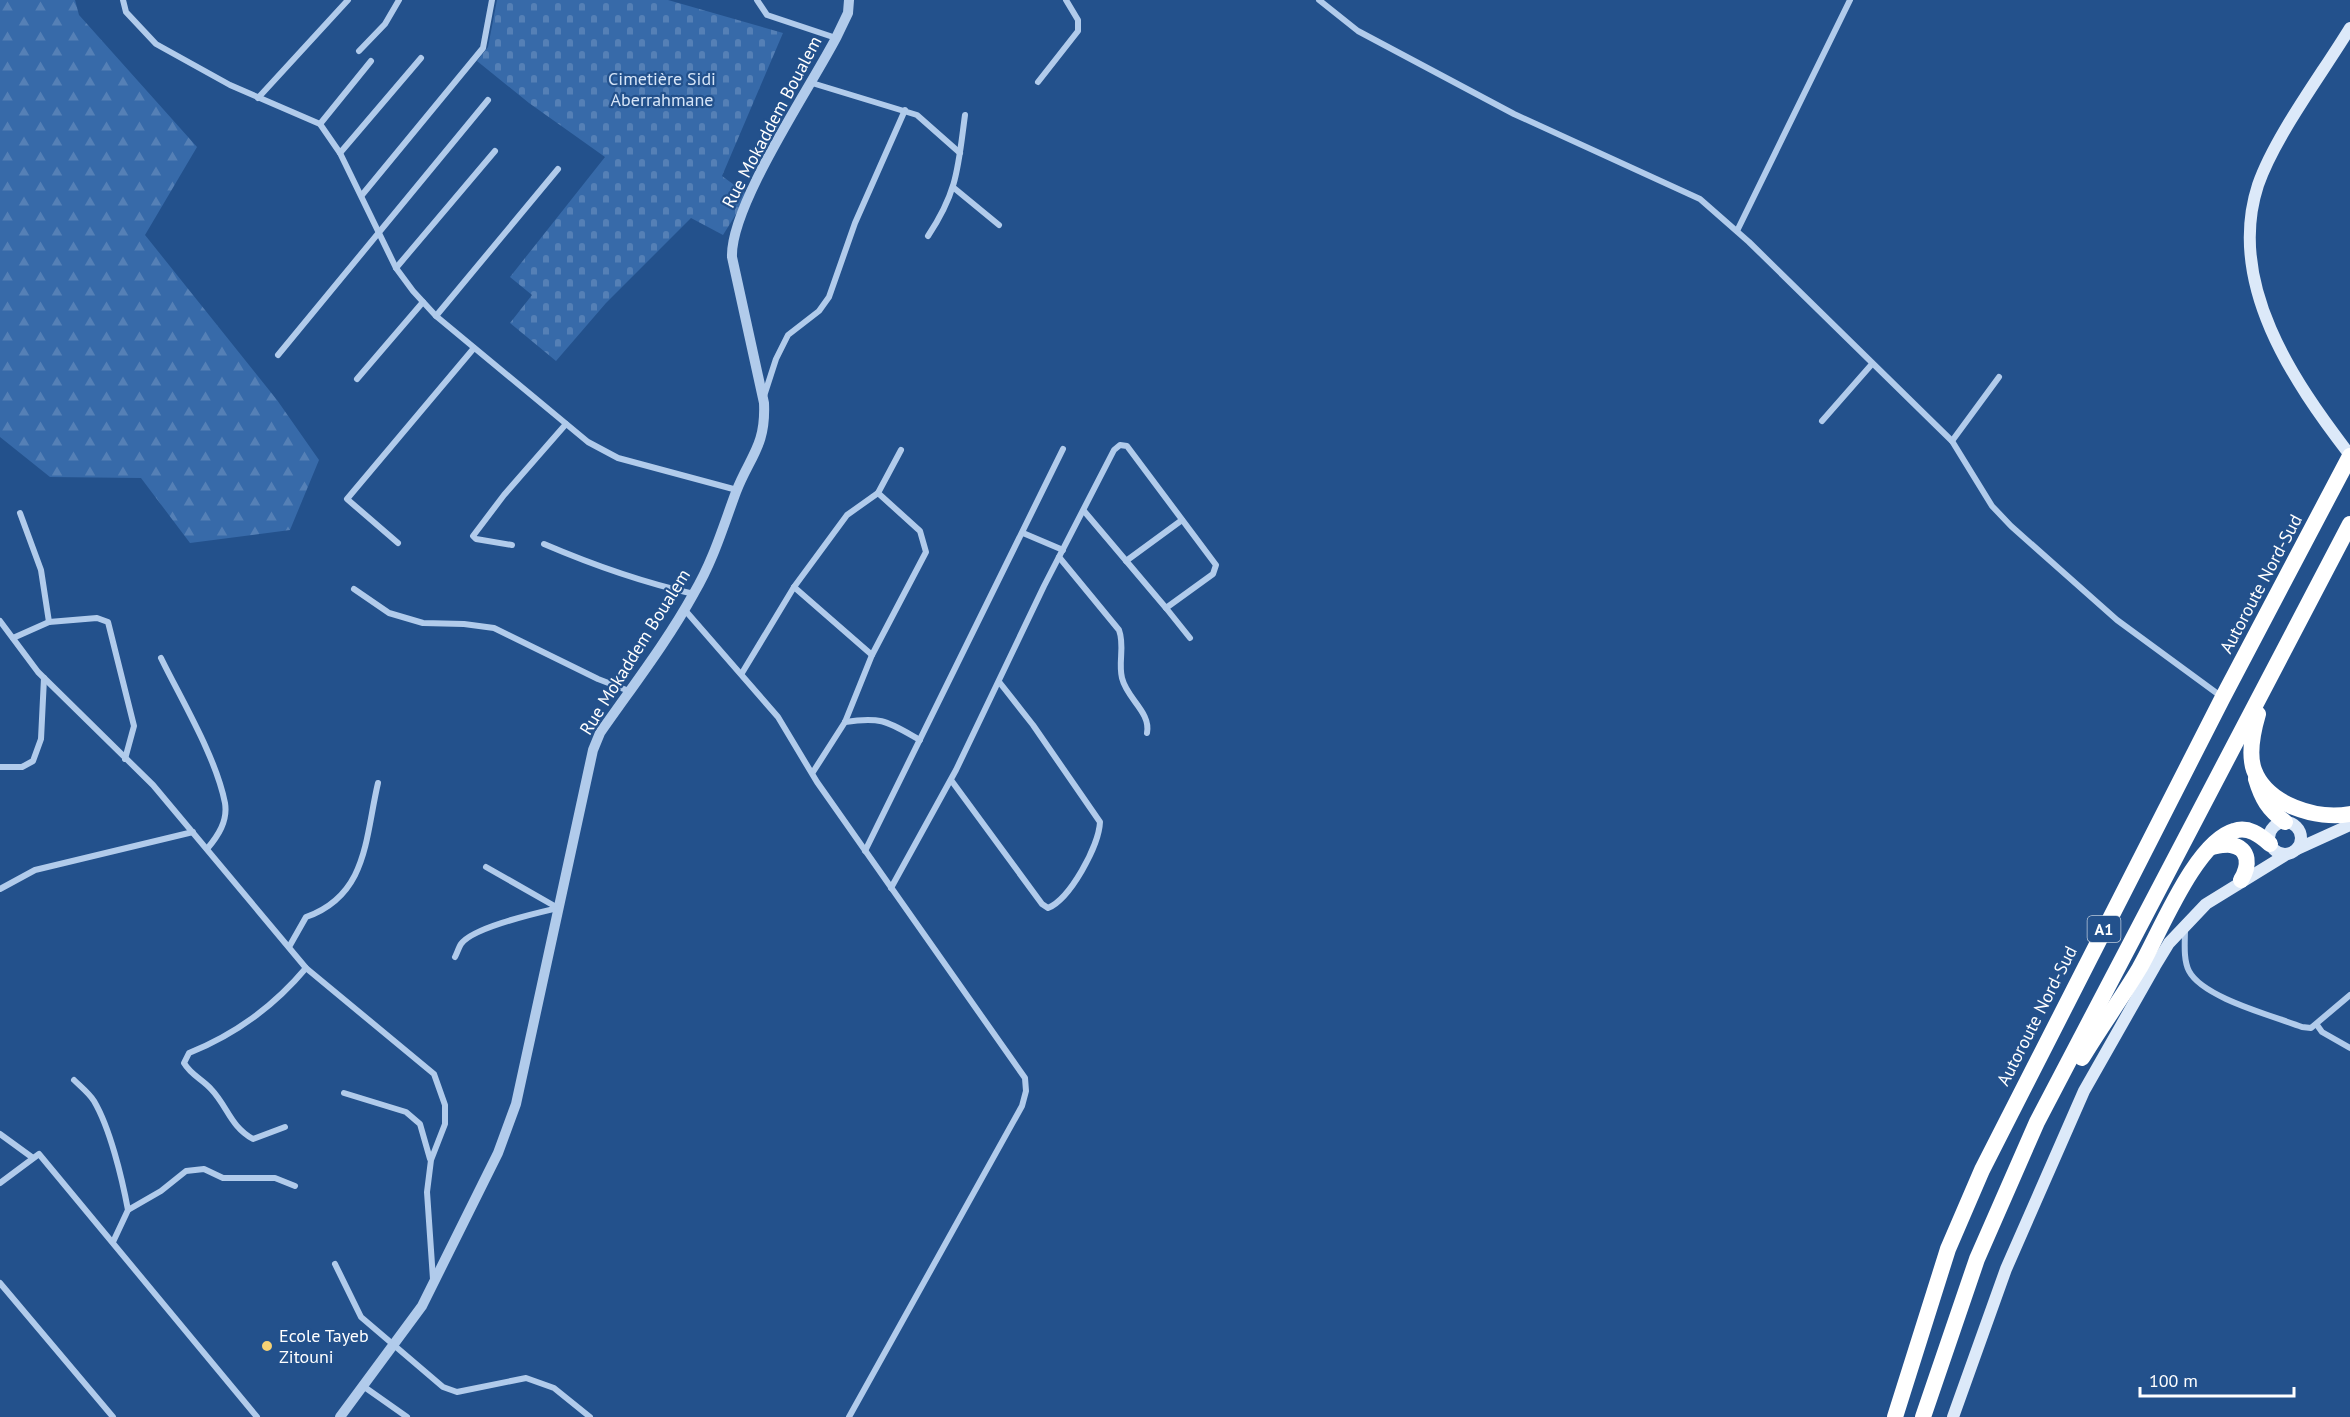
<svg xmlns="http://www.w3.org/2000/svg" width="2350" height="1417" viewBox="0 0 2350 1417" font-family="'PT Sans',sans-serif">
<defs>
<pattern id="forest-firs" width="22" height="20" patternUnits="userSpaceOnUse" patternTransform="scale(1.5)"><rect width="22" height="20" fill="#376aa9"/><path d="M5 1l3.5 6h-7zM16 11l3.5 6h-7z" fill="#5580b6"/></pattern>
<pattern id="cemetery-stones" width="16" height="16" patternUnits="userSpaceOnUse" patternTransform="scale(1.5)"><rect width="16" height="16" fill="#376aa9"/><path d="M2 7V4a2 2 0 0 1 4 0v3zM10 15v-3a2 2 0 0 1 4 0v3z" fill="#5580b6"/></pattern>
</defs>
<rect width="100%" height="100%" fill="#23518c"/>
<polygon fill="url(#forest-firs)" points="0,0 75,0 79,15 197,147 145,235 277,400 319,460 290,530 190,543 141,478 50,477 0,437"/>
<polygon fill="url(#cemetery-stones)" points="497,0 668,0 783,33 722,176 748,195 723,235 691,218 606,303 556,361 510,323 532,295 510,277 605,157 529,103 477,61 488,47"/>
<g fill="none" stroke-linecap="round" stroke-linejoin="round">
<g stroke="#b1cbeb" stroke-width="6">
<polyline points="123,0 126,12 156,44 230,85 320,124 340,153 396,268 413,291 436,316 588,442 618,458 737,490"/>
<polyline points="757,0 767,15 836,38"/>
<polyline points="1319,0 1358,31 1514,114 1700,199 1749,242 1952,441 1992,506 2011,526 2117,620 2222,697"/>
<polyline points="359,51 385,24 399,0"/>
<polyline points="1038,82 1078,31 1078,20 1066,0"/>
<polyline points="812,83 917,115 960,153"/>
<polyline points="258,98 348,0"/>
<polyline points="320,124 371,61"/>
<polyline points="340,153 421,58"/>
<polyline points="954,188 999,225"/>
<polyline points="362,195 483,48 492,0"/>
<polyline points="1737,231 1850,0"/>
<path d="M928,236C958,191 958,167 965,115"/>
<polyline points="396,268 495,151"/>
<polyline points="436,316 558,169"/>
<polyline points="278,355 488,100"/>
<polyline points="357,379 423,302"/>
<polyline points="764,396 776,359 788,335 819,311 829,297 855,223 905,110"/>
<polyline points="1822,421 1872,364"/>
<polyline points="1952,441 1999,377"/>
<polyline points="1084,511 1166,608"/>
<polyline points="20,513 41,570 49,622"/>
<polyline points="1023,533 1063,550"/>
<polyline points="398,543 347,499 474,348"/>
<path d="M544,544C593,565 641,582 694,594"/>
<polyline points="512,545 476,539 473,536 504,495 566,424"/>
<path d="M1059,557L1119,630C1125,646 1118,662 1122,678C1127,699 1151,712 1147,733"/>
<polyline points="1126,561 1182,520"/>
<polyline points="794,587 872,655"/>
<polyline points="354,589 389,613 423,623 464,624 494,628 598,679 629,691"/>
<polyline points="684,609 778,717 817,782 1025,1078 1026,1091 1022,1106 849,1417"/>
<polyline points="0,621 38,672 153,785 306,968 434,1074 445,1105 445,1124 431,1160 427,1192 433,1279"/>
<polyline points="13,638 49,622 97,618 108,622 134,726 125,759"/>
<path d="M161,658C182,701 216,757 225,803C228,821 218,836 207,849"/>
<polyline points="742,673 794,587 847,515 878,493"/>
<path d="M845,722C882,716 888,722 920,740"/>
<polyline points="0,767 22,767 33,761 41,739 44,678"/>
<polyline points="813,772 845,722 872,655 926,552 920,531 878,493 901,450"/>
<path d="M951,780L1042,904L1048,908C1070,899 1099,846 1100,822L1033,725L1000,683"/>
<polyline points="865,851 1063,449"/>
<polyline points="486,867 558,908"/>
<polyline points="891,888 956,770 1044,586 1114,450 1120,445 1127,446 1216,565 1213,574 1166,608 1190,638"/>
<polyline points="0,889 35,870 193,832"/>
<path d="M2185,929C2185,942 2183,959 2189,971C2203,998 2274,1016 2302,1027L2311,1028L2350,995"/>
<path d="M289,947L306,917C368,895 365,838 378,783"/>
<path d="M455,957C457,953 459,947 461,944C473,927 537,913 558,908"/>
<polyline points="2317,1025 2322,1032 2350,1048"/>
<path d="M74,1080C80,1086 89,1093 94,1101C110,1128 122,1178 128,1210"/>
<polyline points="344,1093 406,1112 420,1124 430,1159"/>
<path d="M285,1127L253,1139C230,1126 228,1107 211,1089C202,1079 191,1075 184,1063L189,1053C234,1035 275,1005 306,968"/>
<polyline points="0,1134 33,1158"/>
<polyline points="0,1183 39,1154 257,1417"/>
<polyline points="113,1242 128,1210 161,1191 186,1171 204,1169 223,1178 275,1178 295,1186"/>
<polyline points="335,1264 361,1317 443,1387 457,1392 526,1378 554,1388 590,1417"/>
<polyline points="0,1283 113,1417"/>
<polyline points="363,1386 407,1417"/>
</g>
<path stroke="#b1cbeb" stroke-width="10" d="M340,1417L422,1306L498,1153L516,1104L593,750L600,733C632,687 667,642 694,593C713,561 723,527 736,492C750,456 766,446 764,403L732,257C730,206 810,88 836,38L848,13L849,0"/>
<g stroke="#dce9f9" stroke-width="12">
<path d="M2350,28C2322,74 2275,136 2258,185C2226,283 2293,381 2350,455"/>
<circle cx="2285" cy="838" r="16"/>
<polyline points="2297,849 2350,825"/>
<polyline points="1953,1417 2006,1269 2084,1091 2155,966 2169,943 2206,904 2287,854"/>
</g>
<g stroke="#fff" stroke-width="16">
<path d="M2258,714C2253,731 2248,753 2254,770C2267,805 2317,820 2350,814"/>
<path d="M2256,779C2262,799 2268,809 2285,822"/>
<path d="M2211,847C2217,846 2225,844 2231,845C2251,848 2249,867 2241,880"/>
<path d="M2082,1058C2100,1028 2121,999 2139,969C2159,935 2195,842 2234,831C2248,826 2260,835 2270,844"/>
<polyline points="1895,1417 1948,1249 1982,1170 2223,697 2350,456"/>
<polyline points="1923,1417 1977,1259 2037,1122 2350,524"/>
</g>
</g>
<circle fill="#f6d174" stroke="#23518c" stroke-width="2" cx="267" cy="1346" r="6"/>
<g text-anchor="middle" stroke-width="4.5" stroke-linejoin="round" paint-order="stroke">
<rect fill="#23518c" stroke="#bdcbdc" stroke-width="1.5" x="2087.5" y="916" width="33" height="26" rx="4.5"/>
<g font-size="16" font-weight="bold" fill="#fff">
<text x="2104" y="935">A1</text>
</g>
<g font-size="18" fill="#d6e5f8" stroke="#23518c">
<text x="662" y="85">Cimetière Sidi<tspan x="662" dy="21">Aberrahmane</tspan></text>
</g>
<g font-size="18" fill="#fff" stroke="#23518c">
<text transform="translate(772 122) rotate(-62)" y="6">Rue Mokaddem Boualem</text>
<text transform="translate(2261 584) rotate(-62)" y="6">Autoroute Nord-Sud</text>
<text transform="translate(635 652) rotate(-58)" y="6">Rue Mokaddem Boualem</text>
<text transform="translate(2037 1016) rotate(-63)" y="6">Autoroute Nord-Sud</text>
</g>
<g font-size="18" fill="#fff" stroke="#23518c" text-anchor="start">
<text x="279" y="1342">Ecole Tayeb<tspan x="279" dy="21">Zitouni</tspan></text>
</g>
</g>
<path d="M2140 1387v9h154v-9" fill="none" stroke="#ffffff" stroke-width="3"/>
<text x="2149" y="1387" font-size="18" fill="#ffffff" stroke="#23518c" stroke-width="4.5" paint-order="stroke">100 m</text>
</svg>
